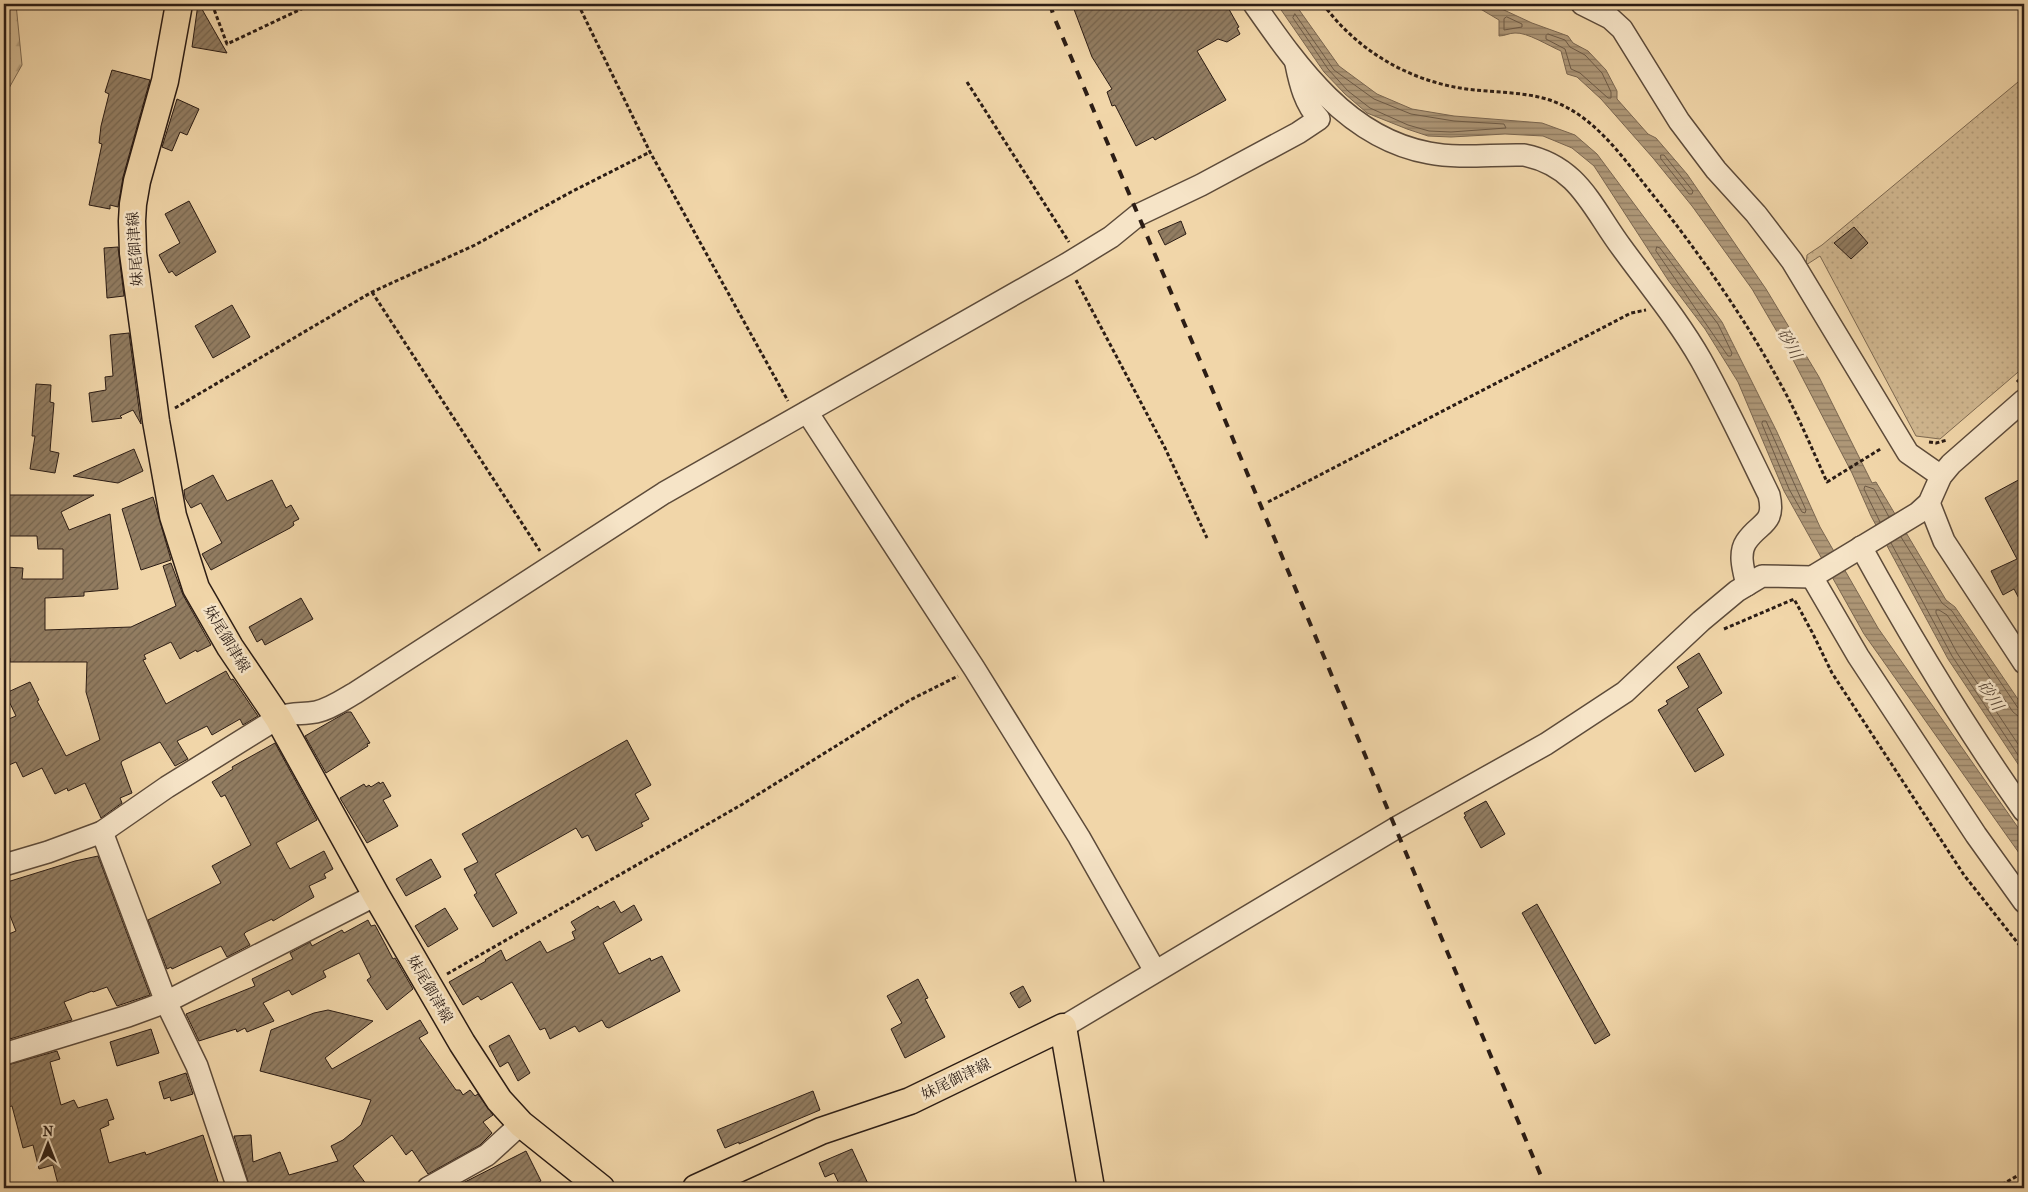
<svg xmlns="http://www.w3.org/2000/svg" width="2028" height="1192" viewBox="0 0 2028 1192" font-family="'IM FELL French Canon','Noto Serif JP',serif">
<defs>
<pattern id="forest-firs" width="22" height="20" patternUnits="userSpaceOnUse" patternTransform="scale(1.25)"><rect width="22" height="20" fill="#d0b790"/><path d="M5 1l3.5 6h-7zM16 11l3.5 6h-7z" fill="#b39d7b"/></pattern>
<pattern id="park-dots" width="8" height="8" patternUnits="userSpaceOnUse" patternTransform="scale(1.25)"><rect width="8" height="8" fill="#d0b790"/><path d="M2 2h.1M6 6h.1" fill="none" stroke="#b39d7b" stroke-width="1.8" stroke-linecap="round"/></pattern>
<pattern id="water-rules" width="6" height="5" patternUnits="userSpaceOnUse" patternTransform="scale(1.25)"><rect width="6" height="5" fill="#ae9777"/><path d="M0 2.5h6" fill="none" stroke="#8e7b60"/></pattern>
<pattern id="building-hatch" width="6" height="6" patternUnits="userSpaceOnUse" patternTransform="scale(1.25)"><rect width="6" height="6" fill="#927d62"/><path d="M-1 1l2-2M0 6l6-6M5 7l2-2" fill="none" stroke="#776650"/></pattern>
</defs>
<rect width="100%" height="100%" fill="#f1d6a9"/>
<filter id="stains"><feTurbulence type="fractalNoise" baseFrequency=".004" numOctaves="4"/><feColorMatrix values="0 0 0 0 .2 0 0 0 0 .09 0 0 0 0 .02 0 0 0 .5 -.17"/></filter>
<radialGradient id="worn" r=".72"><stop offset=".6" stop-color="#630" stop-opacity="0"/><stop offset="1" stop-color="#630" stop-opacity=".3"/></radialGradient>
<polygon fill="url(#forest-firs)" stroke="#7e6a52" points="4,4 16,4 22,65 4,97"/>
<polygon fill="url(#park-dots)" stroke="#7e6a52" points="2024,77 2024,367 1940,439 1916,436 1820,256 1806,265 1807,255 1822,245"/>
<g fill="url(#water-rules)" stroke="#7a6650">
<polygon points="1277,4 1295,4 1339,66 1377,94 1412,109 1454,116 1542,123 1575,135 1597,154 1722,322 1777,432 1820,527 1878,628 2024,836 2024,860 1864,634 1784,491 1738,382 1705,329 1668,280 1594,166 1572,148 1543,136 1505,134 1451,137 1428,136 1407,129 1367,113 1345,94 1324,72"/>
<path d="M1472,4H1491L1532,23L1568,36L1573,43L1588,51L1606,70L1617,91V99L1648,134L1656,138L1687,174L1766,289L1819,377L1872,483L1876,482L1946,600L1955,607L2024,708V773L1948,659L1871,516L1852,473L1790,354L1752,289L1692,206L1653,158L1601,99L1577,77L1567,74L1561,51C1549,46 1527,32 1515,33C1509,33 1505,36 1499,36V20Z"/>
</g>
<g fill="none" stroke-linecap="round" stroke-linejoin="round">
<g stroke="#6d5a46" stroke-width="1">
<polygon points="1295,14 1334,70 1374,99 1411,114 1454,121 1504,124 1506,128 1451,132 1429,131 1408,125 1370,108 1348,91 1328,69 1293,18"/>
<polygon points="1507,17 1522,24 1522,27 1504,30 1504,19"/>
<polygon points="1548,34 1565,40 1570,47 1585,55 1602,73 1611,92 1611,98 1608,98 1580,73 1571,69 1565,49 1546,39 1546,36"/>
<polygon points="1661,155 1664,155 1693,191 1692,194 1689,194 1661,159"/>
<polygon points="1657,247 1660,248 1718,324 1732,353 1731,356 1728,356 1656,251"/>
<polygon points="1763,421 1766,421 1806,510 1805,513 1802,512 1789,489 1762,424"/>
<polyline points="1880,522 1864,489 1865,486 1874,489 1889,517"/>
<polyline points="1901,537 1942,603 1952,611 2018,708 2024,711"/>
<polyline points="1891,543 1952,656 2024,764"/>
<polyline points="2024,717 2018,716 2013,712 1947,615 1939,610 1936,610 1936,613 1957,653 2024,753"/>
</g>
</g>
<g fill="url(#building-hatch)" stroke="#2c1d15">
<polygon points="198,4 199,4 227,53 192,47"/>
<polygon points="1072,4 1226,4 1239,27 1237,28 1240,34 1227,42 1218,39 1197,51 1226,100 1155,140 1153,137 1136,146 1115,105 1112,106 1107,92 1112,89 1092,57"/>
<polygon points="112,70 150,80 123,177 118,207 110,205 110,209 89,205 102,144 99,143 101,126 109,94 105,92"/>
<polygon points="177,99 199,109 187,135 180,132 172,151 162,147"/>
<polygon points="189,201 216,252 176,276 172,271 169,273 159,255 180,243 165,214"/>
<polygon points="1181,221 1186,234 1165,245 1158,231"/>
<polygon points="1854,227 1868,243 1851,259 1834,243"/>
<polygon points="118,247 124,296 107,298 104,248"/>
<polygon points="232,305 250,337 213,358 195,326"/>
<polygon points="129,333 141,424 133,410 120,416 122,418 92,422 89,393 106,390 105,377 113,376 110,335"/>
<polygon points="36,384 51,385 50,402 54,403 50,451 59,453 55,473 30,469 35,436 32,436"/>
<polygon points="134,449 143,471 118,483 73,476"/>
<polygon points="213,475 227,501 272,480 286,508 291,505 299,519 293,522 294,525 290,528 211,570 202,554 222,543 201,503 191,508 185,498 184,490"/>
<polygon points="2024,477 2024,608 2014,589 2003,595 1991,571 2017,559 1985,498"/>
<polygon points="4,495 94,495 61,512 69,530 110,514 118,589 84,592 84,596 45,598 45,630 131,627 176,606 163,566 171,563 183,595 211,645 197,652 196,650 180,659 171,642 144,655 146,659 143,660 166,704 226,671 231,680 233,679 258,716 243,725 240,719 212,735 207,726 177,741 188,759 175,766 160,742 122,761 121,763 132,793 120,798 122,803 101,818 85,783 68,791 67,788 55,794 42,768 23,777 16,762 9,765 4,754 4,721 16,716 7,697 10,695 8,692 30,682 39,700 37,701 66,756 100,740 86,692 87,662 10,662 10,658 4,658 4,567 23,568 22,579 63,579 63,549 38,549 37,536 4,536"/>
<polygon points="153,497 171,560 141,570 122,509"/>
<polygon points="301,598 313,619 265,645 262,639 257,642 249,627"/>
<polygon points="1699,653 1722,693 1697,709 1724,755 1695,772 1658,710 1668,704 1666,701 1689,687 1677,667"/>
<polygon points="347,712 351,712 370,743 367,744 368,746 326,773 305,736"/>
<polygon points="627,740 651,785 635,794 649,819 641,823 643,826 596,851 588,835 582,838 576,828 495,874 517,913 493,927 474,895 477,893 464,869 478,862 462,834"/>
<polygon points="275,743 317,820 276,843 290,869 324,851 333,869 324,874 326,878 309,886 314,897 273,921 272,919 246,932 244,934 250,945 227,957 221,946 172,969 171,967 167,969 148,920 221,883 212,866 251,845 225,795 221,797 212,782 233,769 232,767"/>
<polygon points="379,782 380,784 383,782 391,796 383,800 398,826 367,843 340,798 364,784 366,787 369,785 371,787"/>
<polygon points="1486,801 1505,834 1481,848 1464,817 1466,816 1464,813"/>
<polygon points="98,856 150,995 117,1006 107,987 93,992 92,991 64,1002 72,1020 10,1039 4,1014 4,936 16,931 4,900 4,883 75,861"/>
<polygon points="431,859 441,877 406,896 396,879"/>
<polygon points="614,901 621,913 634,905 642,920 603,943 619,974 650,958 651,961 662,956 680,991 609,1028 606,1027 602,1020 579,1032 575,1026 550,1039 545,1028 540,1030 512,982 481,1000 478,996 463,1005 449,982 486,961 485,960 501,950 506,961 540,941 547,953 575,939 572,932 576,930 571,922 598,906 600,909"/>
<polygon points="1537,904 1610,1035 1595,1044 1522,913"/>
<polygon points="445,908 458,929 428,947 415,926"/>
<polygon points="368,920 371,926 375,925 393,959 395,958 413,989 387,1010 367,980 371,977 359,953 323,971 326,977 292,995 289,990 263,1003 274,1021 247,1032 245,1028 237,1032 236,1029 199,1041 186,1014 255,986 252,979 293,959 290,953 310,942 312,946 342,930 344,933"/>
<polygon points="918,979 928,998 925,999 945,1037 905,1058 891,1029 902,1023 887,996"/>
<polygon points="1023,986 1031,1001 1019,1008 1010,993"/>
<polygon points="328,1010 373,1021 325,1058 332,1069 420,1020 428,1033 419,1038 456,1090 460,1090 463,1095 470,1090 475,1096 478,1094 493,1115 483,1122 492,1133 480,1145 428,1174 412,1150 406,1155 392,1135 353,1166 369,1188 250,1188 234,1136 251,1135 253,1162 280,1152 289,1175 338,1161 331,1146 343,1140 361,1125 371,1100 260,1071 271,1030 314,1013"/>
<polygon points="151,1029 159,1053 117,1066 110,1042"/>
<polygon points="509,1035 530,1073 518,1081 508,1062 500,1067 489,1046"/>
<polygon points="57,1051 60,1059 50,1062 61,1105 74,1100 78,1108 107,1099 114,1119 108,1121 109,1125 100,1129 109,1163 145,1152 146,1155 203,1135 220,1188 59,1188 53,1165 39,1169 33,1145 23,1148 12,1106 4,1108 4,1066"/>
<polygon points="186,1073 193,1094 171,1101 170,1097 164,1099 159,1082"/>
<polygon points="813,1091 820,1110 739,1144 739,1142 725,1148 717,1130"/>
<polygon points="852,1149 870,1188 841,1188 834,1173 825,1177 819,1163"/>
<polygon points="526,1151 541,1181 526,1188 453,1188"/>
</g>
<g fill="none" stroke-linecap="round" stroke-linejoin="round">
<defs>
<g id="minor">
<path d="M1254,4C1298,67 1347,138 1429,153C1460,159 1493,154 1524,155C1579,166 1592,208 1622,248C1649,285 1678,320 1701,360C1725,403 1747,450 1769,495C1776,525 1759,522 1746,542C1738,554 1744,572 1747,585"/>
<polyline points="1582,4 1610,18 1622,29 1679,121 1716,170 1756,214 1792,261 1908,453 1941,476"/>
<polyline points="807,412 974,668 1079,837 1155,971"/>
<polyline points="1929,503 1944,541 2024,663"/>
<path d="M1861,547C1911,638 1965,727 2024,811"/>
<polyline points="1812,577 1858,656 1976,835 2024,902"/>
<polyline points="102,832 166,1002 197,1066 238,1188"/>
<path d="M4,865L48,852L102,832L167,787L278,718C294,711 301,715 316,712C330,709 343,700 355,693L664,493L1067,264L1111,237L1138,215L1201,185L1298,133L1319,119C1305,104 1300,84 1296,64"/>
<polyline points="1063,1027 1396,828 1546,744 1625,692 1701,621 1737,591 1762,576 1812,577 1918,513 1929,503 1941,476 1951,464 2024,400"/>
<polyline points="4,1054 128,1016 166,1002 376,895"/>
<polyline points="428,1188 487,1155 521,1124"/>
</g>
<g id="major">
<polyline points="179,4 165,81 137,181 133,204 132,221 133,253 156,421 173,516 196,588 230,647 278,718 376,895 462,1043 499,1100 521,1124 601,1188"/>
<polyline points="696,1188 821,1131 910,1101 1063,1027 1091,1188"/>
</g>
</defs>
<use href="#minor" stroke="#5d4b3a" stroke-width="24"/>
<use href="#major" stroke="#2c1d15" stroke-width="29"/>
<g stroke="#2c1d15" stroke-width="3" stroke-dasharray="4 2.5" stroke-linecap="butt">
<polyline points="212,4 227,44 312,4"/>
<polyline points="578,4 650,152 788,401"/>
<path d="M1323,4C1359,53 1414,84 1475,90C1504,93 1537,92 1564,106C1600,124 1624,159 1649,190C1697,250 1743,315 1780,383C1798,415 1812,449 1827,482L1882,448"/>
<polyline points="967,82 1069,242"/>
<polyline points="1076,280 1165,448 1207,538"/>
<polyline points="372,292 540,551"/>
<polyline points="2017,382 2024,375"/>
<polyline points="175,408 372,292 475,245 571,192 650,152"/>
<polyline points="1929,442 1936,443 1947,440"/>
<polyline points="1268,502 1631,313 1646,310"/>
<polyline points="1724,629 1794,599 1812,632 1832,673 1964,875 2024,951"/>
<polyline points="447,974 741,805 910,700 958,676"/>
<polyline points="1996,1188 2024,1172"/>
</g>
<use href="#minor" stroke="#f6e4c7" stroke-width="21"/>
<use href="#major" stroke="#f1d6a9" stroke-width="26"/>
<polyline stroke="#2c1d15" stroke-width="4" stroke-dasharray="9 9" stroke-linecap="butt" points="1050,4 1054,17 1207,377 1546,1188"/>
</g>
<g text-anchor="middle" stroke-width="5" stroke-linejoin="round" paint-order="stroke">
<g font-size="15" fill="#2c1d15" stroke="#f6e4c7">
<text transform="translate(135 249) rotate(-94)" y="5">妹尾御津線</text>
<text transform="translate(227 639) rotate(59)" y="5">妹尾御津線</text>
<text transform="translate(430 989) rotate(60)" y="5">妹尾御津線</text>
<text transform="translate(956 1079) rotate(-26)" y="5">妹尾御津線</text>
</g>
<g font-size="16" font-style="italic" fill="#5a4837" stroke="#f6e4c7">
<text transform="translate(1790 343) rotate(61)" y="6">砂川</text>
<text transform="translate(1991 695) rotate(57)" y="6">砂川</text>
</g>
</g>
<rect width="2028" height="1192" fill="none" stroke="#f1d6a9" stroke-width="20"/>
<rect x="5" y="5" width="2018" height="1182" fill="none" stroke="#2c1d15" stroke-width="2.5"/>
<rect x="10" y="10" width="2008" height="1172" fill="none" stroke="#2c1d15"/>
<g transform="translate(48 1144)" stroke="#f6e4c7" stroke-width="4" paint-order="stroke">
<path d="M0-4L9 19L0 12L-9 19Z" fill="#2c1d15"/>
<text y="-8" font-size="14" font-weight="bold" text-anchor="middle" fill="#2c1d15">N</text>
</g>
<rect width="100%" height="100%" filter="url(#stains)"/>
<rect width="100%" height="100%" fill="url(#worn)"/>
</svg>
